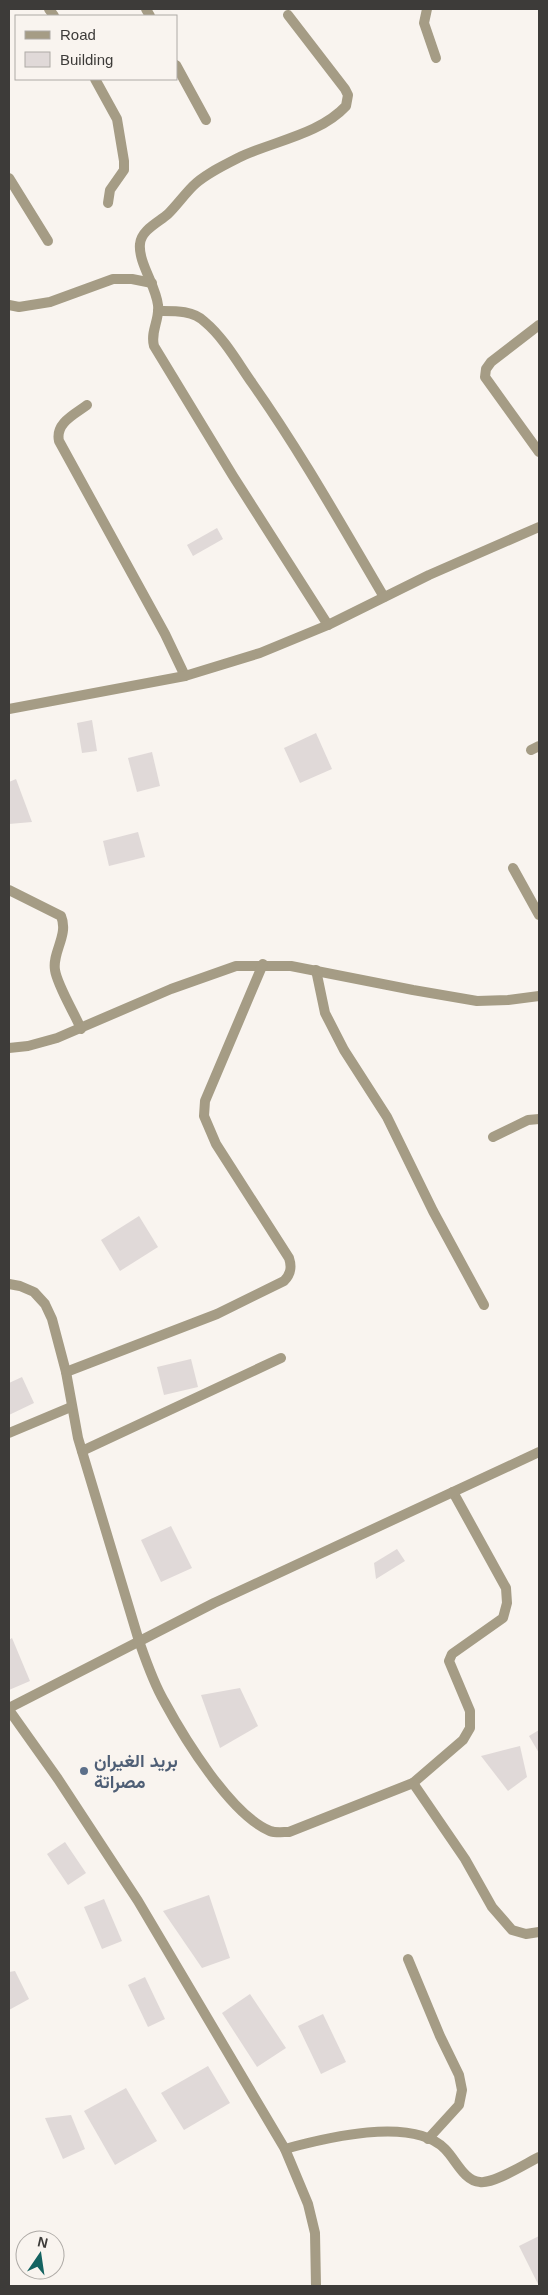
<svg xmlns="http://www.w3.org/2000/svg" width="548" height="2295" viewBox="0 0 548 2295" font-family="Arial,Vazirmatn,sans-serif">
<rect width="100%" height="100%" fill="#f9f4ef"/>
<g fill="#e0d9d8">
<polygon points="217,528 223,539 193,556 187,545"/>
<polygon points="92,720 97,751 82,753 77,723"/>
<polygon points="316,733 332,769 300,783 284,748"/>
<polygon points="152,752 160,786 137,792 128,758"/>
<polygon points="16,779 32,822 9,824 9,782"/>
<polygon points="138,832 145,857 109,866 103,841"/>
<polygon points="139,1216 158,1247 120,1271 101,1240"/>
<polygon points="191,1359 198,1387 164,1395 157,1367"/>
<polygon points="22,1377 34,1403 9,1415 9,1383"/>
<polygon points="171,1526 192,1568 161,1582 141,1540"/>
<polygon points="397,1549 405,1561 376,1579 374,1563"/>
<polygon points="12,1638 30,1681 9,1690 9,1640"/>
<polygon points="240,1688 258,1726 220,1748 201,1695"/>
<polygon points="539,1730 539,1753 529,1736"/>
<polygon points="520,1746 527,1777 508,1791 481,1756"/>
<polygon points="65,1842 86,1873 68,1885 47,1854"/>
<polygon points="209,1895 230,1958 202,1968 163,1911"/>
<polygon points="104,1899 122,1941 102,1949 84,1907"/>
<polygon points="15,1971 29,1999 9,2010 9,1972"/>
<polygon points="145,1977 165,2019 148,2027 128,1985"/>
<polygon points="250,1994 286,2048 257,2067 222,2013"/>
<polygon points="323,2014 346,2062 321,2074 298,2026"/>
<polygon points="208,2066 230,2103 184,2130 161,2093"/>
<polygon points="126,2088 157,2141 115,2165 84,2111"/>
<polygon points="71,2115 85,2149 63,2159 45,2118"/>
<polygon points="539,2236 539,2286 519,2246"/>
</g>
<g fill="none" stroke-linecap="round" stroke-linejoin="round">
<g stroke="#a59c85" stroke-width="10">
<polyline points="49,9 54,16"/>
<polyline points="146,9 150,16"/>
<polyline points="427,9 424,23 436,58"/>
<path d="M288,15L345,89L348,95L346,106C319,135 273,141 238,158C223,166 205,174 193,186C184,195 177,205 168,214C159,222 141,230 140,244C138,262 156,286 158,305C160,320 150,331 154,346L233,476L328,625"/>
<polyline points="176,65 206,120"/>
<polyline points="95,79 117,119 124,161 124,170 110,190 108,203"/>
<polyline points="9,178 48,241"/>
<polyline points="9,305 19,307 50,302 113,279 132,279 152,283"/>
<path d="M158,311C174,311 193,310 205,322C224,338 238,363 252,383C300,451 341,524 384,597"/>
<polyline points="539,325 491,362 486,369 485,377 539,452"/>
<path d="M87,405C75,414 55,423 59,441L165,634L185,676"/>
<polyline points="9,709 185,676 260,653 328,625 429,575 539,527"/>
<polyline points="531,750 539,746"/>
<polyline points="513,868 539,915"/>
<path d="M9,890L61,916C69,935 52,952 55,970C57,985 75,1014 81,1029"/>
<polyline points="316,970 325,1013 344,1050 387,1117 433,1211 484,1305"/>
<polyline points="9,1048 28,1046 57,1038 171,989 236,966 291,966 413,990 477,1001 508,1000 539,996"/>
<polyline points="493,1137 528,1120 539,1119"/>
<path d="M9,1284L20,1286L34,1292L45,1304L52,1319L66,1372L78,1438L139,1641C146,1661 153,1682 164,1701C184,1738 231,1815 270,1831C275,1833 283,1832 289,1832L413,1783L463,1740L470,1728V1711L449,1661L452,1654L503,1618L507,1603L506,1588L453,1492"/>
<path d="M66,1372L217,1314L284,1281C291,1274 292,1267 289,1258L216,1144L204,1116L205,1101L263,964"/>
<polyline points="9,1433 71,1407"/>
<polyline points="82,1451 281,1358"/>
<polyline points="9,1710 58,1779 138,1901 285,2149 308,2204 315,2233 316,2286"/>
<polyline points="413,1783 465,1859 492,1907 512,1930 526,1934 539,1932"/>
<polyline points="408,1959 440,2036 459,2075 462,2090 459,2105 428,2139"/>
<path d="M285,2149C325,2138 412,2116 445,2149C456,2160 464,2181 480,2182C494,2184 525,2164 539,2157"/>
</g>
<polyline stroke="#a59c85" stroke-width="10" points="9,1708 214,1603 539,1452"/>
</g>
<circle fill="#5c6f8a" stroke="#f9f4ef" stroke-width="2" cx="84" cy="1771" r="5"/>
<g text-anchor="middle" stroke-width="5" stroke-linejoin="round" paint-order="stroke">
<g font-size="18" font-weight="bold" fill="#4e5e75" stroke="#f9f4ef" text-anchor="start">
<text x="94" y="1767">بريد الغيران<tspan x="94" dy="21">مصراتة</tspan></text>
</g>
</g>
<rect width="548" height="2295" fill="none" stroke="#3d3b39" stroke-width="20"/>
<rect x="15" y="15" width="162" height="65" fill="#f9f4ef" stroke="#aeaaa6"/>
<rect x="25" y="31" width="25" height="8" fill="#a59c85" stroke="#aeaaa6"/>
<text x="60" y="40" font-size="15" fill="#3d3b39">Road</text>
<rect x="25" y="52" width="25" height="15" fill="#e0d9d8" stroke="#aeaaa6"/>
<text x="60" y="65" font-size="15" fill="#3d3b39">Building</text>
<g transform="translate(40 2255) rotate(13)"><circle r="24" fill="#f9f4ef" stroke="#aeaaa6"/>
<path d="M0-4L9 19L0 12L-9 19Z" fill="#146361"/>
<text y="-8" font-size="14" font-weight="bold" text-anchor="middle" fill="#3d3b39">N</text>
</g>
</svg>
